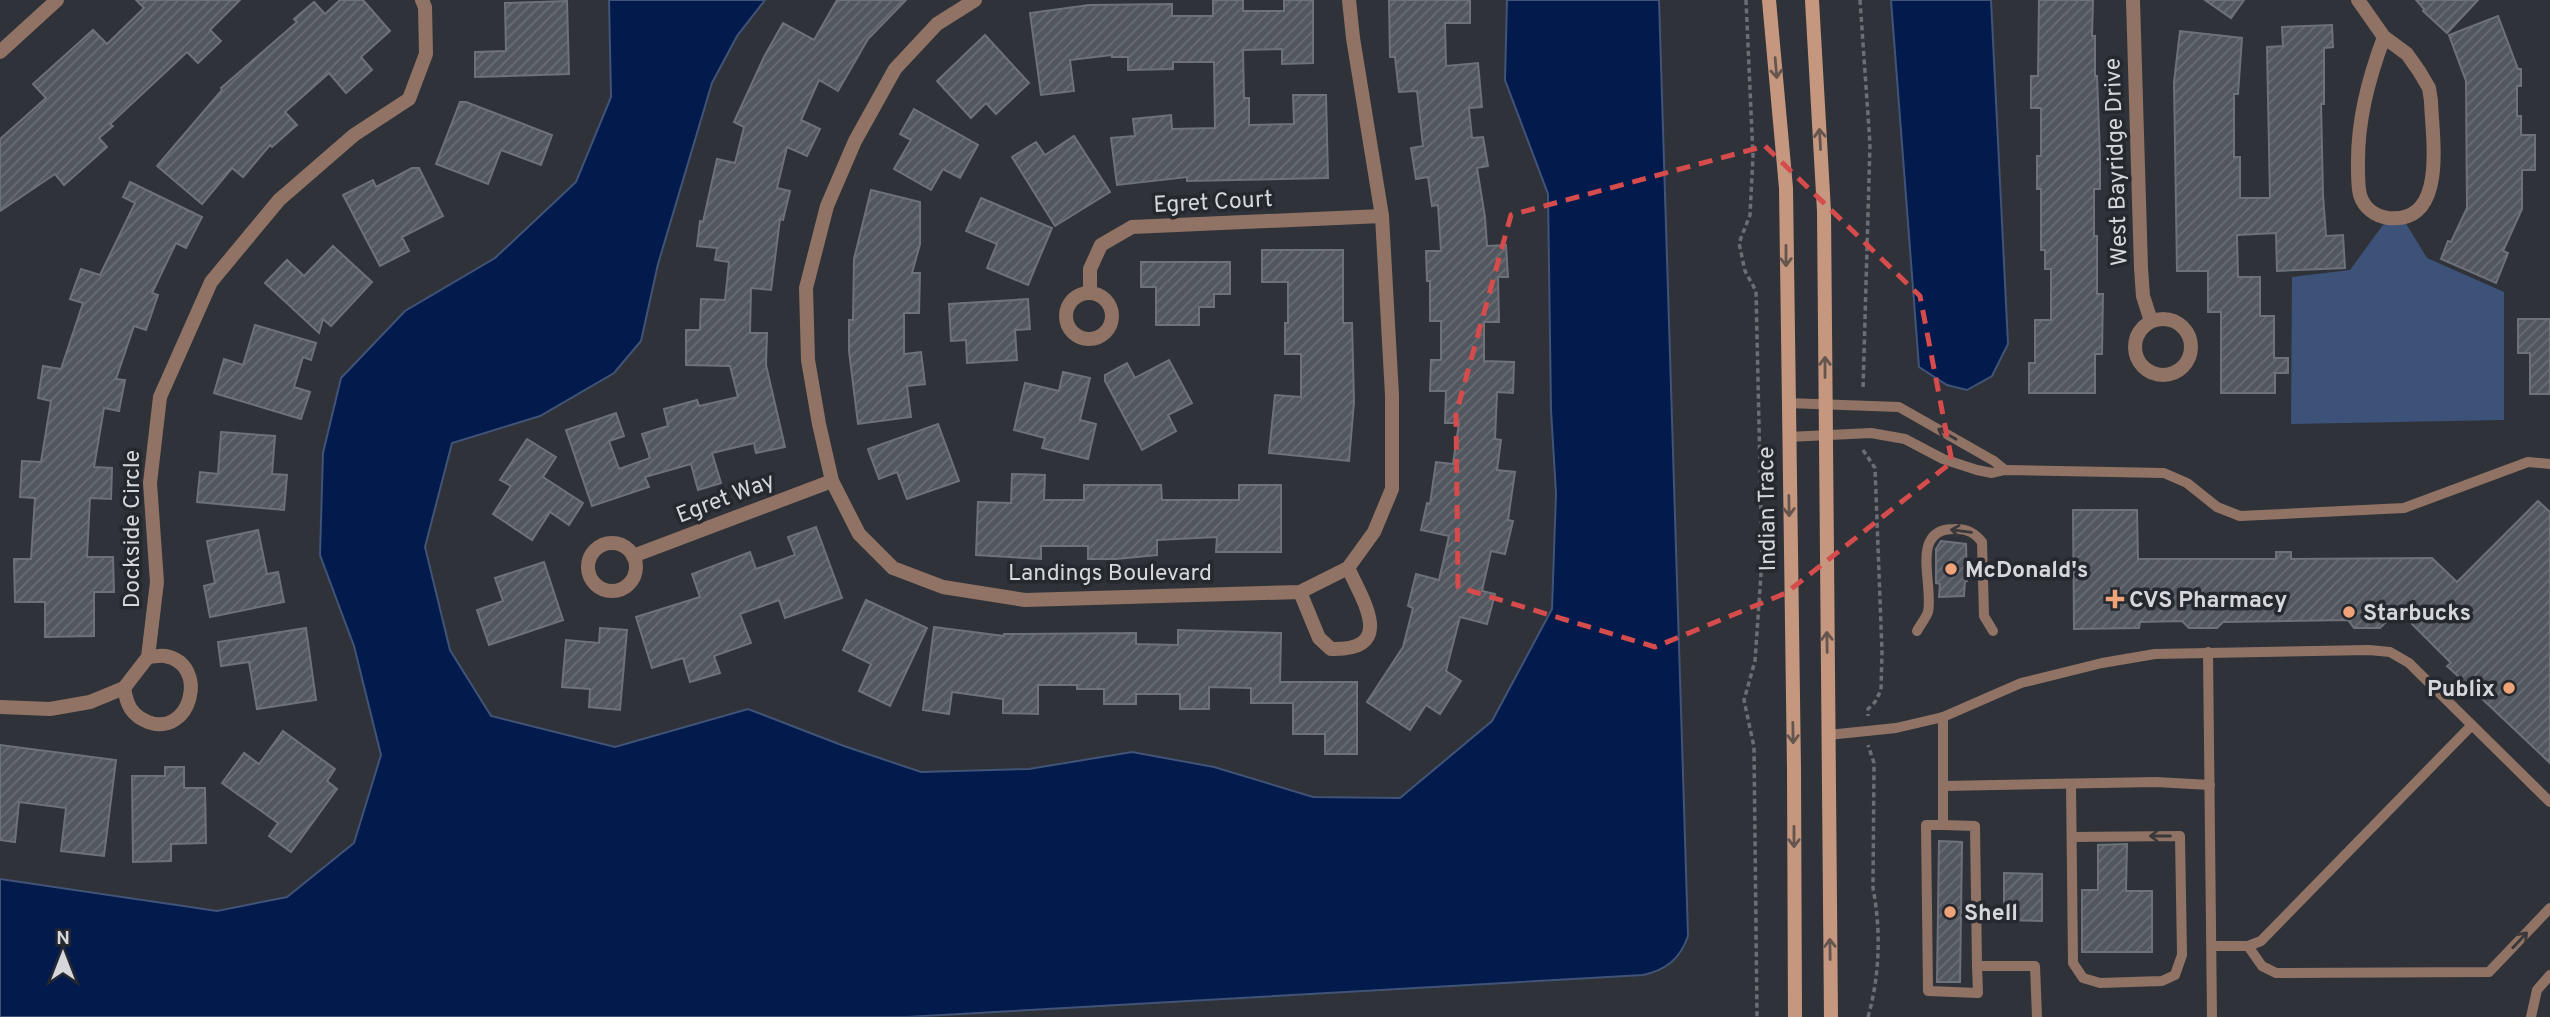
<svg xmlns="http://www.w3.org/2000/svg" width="2550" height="1017" viewBox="0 0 2550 1017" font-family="Overpass,sans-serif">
<defs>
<pattern id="building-hatch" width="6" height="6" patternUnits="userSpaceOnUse" patternTransform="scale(1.75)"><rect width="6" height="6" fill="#52565e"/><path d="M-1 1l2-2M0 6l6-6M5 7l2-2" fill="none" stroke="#6a6e74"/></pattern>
</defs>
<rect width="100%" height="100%" fill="#2f3339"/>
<polygon fill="#3c5279" points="2402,217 2427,258 2504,292 2504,420 2291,424 2292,277 2350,270 2388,218"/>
<g fill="#021b4c" stroke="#415377" stroke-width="2">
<path d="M609,0H765L737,36L712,83L658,264L641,341L614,373L540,416L452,443L425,547L450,650L491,716L615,747L748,709L844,746L921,772L1029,769L1132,752L1214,767L1313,797L1400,798L1492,721L1552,609L1556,493L1551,410L1548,194L1505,80L1507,0H1659L1688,936C1680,959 1666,970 1643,975L907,1017H0V879L217,911L287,897L354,843L381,755L354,646L320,555L323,453L341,378L405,311L495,258L576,182L611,97Z"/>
<polygon points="1891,0 1991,0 2008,344 1992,376 1967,390 1947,385 1919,367"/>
</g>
<g fill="url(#building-hatch)" stroke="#6d7179" stroke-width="2">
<polygon points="136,0 240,0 210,30 221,41 198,63 187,52 110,124 113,126 99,138 107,147 64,185 55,174 0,211 0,139 46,98 33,84 93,30 107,44 144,8"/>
<polygon points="340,0 363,0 390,31 361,57 372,70 346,93 329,73 285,112 297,125 272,147 270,145 243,177 232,168 202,204 157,166 222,90 221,88 297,22 294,19 314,2 325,14"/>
<polygon points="837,0 906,0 868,39 838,91 819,80 801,120 820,129 807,156 787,147 777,188 790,191 783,220 780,219 771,290 751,288 750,333 767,333 766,365 785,447 756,453 754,443 712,453 721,483 698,490 691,464 645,477 649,487 592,506 566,430 616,413 624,436 609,441 619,469 650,458 642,434 668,426 664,409 697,400 699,406 738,397 730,366 686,365 686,330 700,330 701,299 725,300 729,262 715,260 717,248 697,246 700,221 703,222 717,159 735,163 744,127 734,122 764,57 783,23 814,40"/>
<polygon points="1213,0 1243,0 1243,11 1284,11 1284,0 1313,0 1313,63 1282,64 1282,49 1243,50 1244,98 1249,98 1249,125 1294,124 1293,95 1326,95 1328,178 1187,181 1187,177 1117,185 1111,138 1135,136 1133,119 1171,115 1172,129 1215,128 1214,62 1173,62 1173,69 1128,70 1128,57 1112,57 1112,55 1070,60 1074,91 1041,95 1030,13 1089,5 1172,4 1172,16 1213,16"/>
<polygon points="1389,0 1470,0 1470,23 1445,23 1446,66 1478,63 1482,107 1469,108 1472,138 1483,137 1488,166 1477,168 1485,217 1487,246 1506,245 1508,277 1498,277 1499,322 1484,322 1484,361 1514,362 1513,393 1497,392 1495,439 1501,440 1497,470 1515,472 1508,520 1513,521 1505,554 1491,551 1482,591 1495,594 1487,624 1460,617 1446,671 1461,681 1440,714 1426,705 1410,730 1367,702 1403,647 1413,608 1408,606 1416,574 1439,580 1449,536 1421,530 1427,503 1430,504 1436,462 1453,464 1459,423 1445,423 1446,391 1430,391 1431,360 1441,360 1441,321 1430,321 1430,281 1427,281 1426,251 1441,251 1438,205 1432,206 1428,177 1416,179 1411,148 1423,146 1417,91 1399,92 1395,57 1390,57"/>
<polygon points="2039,0 2093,0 2092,36 2095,36 2095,76 2097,76 2100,156 2100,189 2094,189 2094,236 2097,236 2097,294 2103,294 2102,354 2095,354 2095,393 2029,393 2029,363 2035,363 2035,320 2051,320 2051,269 2045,269 2045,250 2041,250 2041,189 2037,189 2037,156 2041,156 2041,108 2031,108 2031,76 2038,76"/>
<polygon points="2205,0 2244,0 2231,18"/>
<polygon points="2416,0 2478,0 2447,33 2423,11 2424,9"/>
<polygon points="567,1 569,74 475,77 475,52 506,51 505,3"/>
<polygon points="2498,16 2518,69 2521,69 2521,86 2517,86 2517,116 2521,116 2521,135 2535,135 2535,170 2522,170 2522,209 2503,251 2508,253 2496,283 2441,259 2448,241 2451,242 2467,208 2466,81 2449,35"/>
<polygon points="2332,25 2333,47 2324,48 2324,104 2321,104 2323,195 2326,236 2343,235 2345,268 2277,271 2276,233 2237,235 2238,277 2260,277 2260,316 2274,316 2274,358 2288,358 2288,373 2275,373 2275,393 2221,393 2221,312 2208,312 2208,271 2177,271 2174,82 2180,31 2242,38 2238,94 2234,94 2234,157 2240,157 2240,198 2270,198 2267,47 2283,46 2282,27"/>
<polygon points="985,35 1029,83 996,114 986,103 971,118 937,81"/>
<polygon points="460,102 466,102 552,135 541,165 501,150 488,184 436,164"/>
<polygon points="914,109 978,145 960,178 943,169 931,190 894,169 911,140 900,134"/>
<polygon points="1074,136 1110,192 1055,226 1012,157 1036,142 1045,155"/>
<polygon points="412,168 419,168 443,216 402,237 409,251 380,266 343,195 373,180 376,187"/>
<polygon points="130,182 202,217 186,248 176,243 152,293 158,295 146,330 134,326 116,379 125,380 119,411 104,408 94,467 112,468 111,499 90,498 87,557 113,557 114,592 94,592 94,636 45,637 45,602 15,602 14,559 31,559 35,498 20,497 22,461 41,462 51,401 38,398 43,366 61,369 83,303 70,299 81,269 100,275 135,203 123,197"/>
<polygon points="871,190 920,202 920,244 912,273 920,273 919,313 904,313 904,354 921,352 925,384 907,386 911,417 858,424 849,351 849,320 853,320 854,259"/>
<polygon points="981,198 1052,228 1028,285 987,268 997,244 966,231"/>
<polygon points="333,246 372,282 331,326 323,319 319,333 265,283 287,260 304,276"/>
<polygon points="1262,250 1343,250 1343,323 1352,323 1354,402 1349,461 1269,453 1275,395 1301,397 1301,354 1285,354 1285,323 1288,323 1288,282 1262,282"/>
<polygon points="1141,262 1230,262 1230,294 1214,294 1214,307 1199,307 1199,325 1156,325 1156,287 1141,287"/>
<polygon points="1028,299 1030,329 1015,330 1017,360 967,363 966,340 951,341 949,304"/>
<polygon points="2518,319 2550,319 2550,394 2530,394 2530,353 2518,353"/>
<polygon points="255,325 316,343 311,360 303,357 294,387 310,392 301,419 214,393 224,359 243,365"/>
<polygon points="1169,360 1192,403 1168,415 1176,431 1142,450 1105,381 1105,375 1127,363 1135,378"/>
<polygon points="1063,372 1090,378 1080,420 1096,424 1088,459 1042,448 1045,438 1014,430 1025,383 1059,391"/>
<polygon points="938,424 959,481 907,499 897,472 879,479 868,449"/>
<polygon points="221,432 275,436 272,474 287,475 284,510 197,502 200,472 218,474"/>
<polygon points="527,439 556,457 543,477 583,503 569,525 550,512 532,540 493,514 511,486 500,480"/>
<polygon points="1012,474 1045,475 1044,500 1084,500 1084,485 1161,485 1162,500 1239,500 1239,485 1281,485 1281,552 1216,552 1217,537 1157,540 1157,555 1116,559 1088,559 1088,546 1041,546 1041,559 976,555 978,502 1011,503"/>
<polygon points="2538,501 2550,512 2550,763 2460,678 2447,666 2451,663 2408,620 2388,620 2380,628 2354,628 2348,620 2223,622 2217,628 2189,628 2182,621 2140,622 2139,628 2074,629 2073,510 2137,510 2138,559 2276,559 2276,552 2291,552 2291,559 2432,558 2457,582"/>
<polygon points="816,527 842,598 785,618 779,600 740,614 751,643 714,656 720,673 690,682 683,658 652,668 636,617 700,597 692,574 750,552 756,569 795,555 788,537"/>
<polygon points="258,530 267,574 278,572 284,602 210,617 204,586 215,583 207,541"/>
<polygon points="1941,541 1966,544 1967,581 1965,581 1964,596 1939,597 1940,584 1936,583 1936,549"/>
<polygon points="544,562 563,620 489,645 477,610 503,601 495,578"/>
<polygon points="866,600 927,628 890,706 859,691 871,664 843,650"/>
<polygon points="934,627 1004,636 1004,634 1136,633 1136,644 1178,645 1178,630 1281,633 1280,682 1357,682 1357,754 1325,754 1325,734 1293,734 1293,703 1251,703 1251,688 1209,687 1209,709 1180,709 1180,694 1136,694 1136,704 1104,704 1104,689 1077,689 1077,685 1038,685 1038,714 1003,713 1003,699 952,692 949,714 923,710"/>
<polygon points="306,628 316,700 257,709 249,662 221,666 218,642"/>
<polygon points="600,628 627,630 620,710 589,707 590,689 562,687 566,640 599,643"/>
<polygon points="283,731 335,769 327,781 337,789 291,852 269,836 278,823 222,783 244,753 259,764"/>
<polygon points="0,745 116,760 104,856 61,851 66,808 19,802 15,842 0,840"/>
<polygon points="165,767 184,767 184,788 205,788 206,843 171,844 171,861 133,862 132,776 165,776"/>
<polygon points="1939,841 1962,842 1960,982 1937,982"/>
<polygon points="2127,844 2126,891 2152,891 2152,952 2082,952 2082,890 2098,890 2098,845"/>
<polygon points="2004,873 2042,874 2042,921 2004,920"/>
</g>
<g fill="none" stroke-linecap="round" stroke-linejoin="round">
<g stroke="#6b6e74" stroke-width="3.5" stroke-dasharray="5 3.5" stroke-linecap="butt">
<polyline points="1746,0 1753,156 1750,215 1739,243 1745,271 1756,291 1762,559 1755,661 1744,700 1754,747 1757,1017"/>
<polyline points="1860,0 1870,144 1863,389"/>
<polyline points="1863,450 1875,468 1882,652 1881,690 1875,702 1868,709 1868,716"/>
<path d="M1868,1017C1880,975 1881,930 1873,888L1874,763L1868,745"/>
</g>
<g stroke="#907364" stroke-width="10">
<polyline points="1787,403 1899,407 1994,461 2005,470"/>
<polyline points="1788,437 1871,433 1905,439 1943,459 1977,470 1992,473 2005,470 2164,473 2187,483 2217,507 2240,516 2404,508 2528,462 2550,464"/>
<path d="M1917,631C1920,625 1926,618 1928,612C1934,585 1909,529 1954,529C1967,528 1975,533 1982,542L1984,616L1993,631"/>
<polyline points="2208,652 2212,1017"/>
<polyline points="1943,717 1943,786 2156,782 2210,785"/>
<polyline points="1828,735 1896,728 1943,717 2021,683 2102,663 2155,654 2369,650 2390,652 2409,663 2550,802"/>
<polyline points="2071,784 2073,963 2083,978 2100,983 2162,981 2175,975 2182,955 2180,836 2072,837"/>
<polyline points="1943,786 1943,825 1975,826 1977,966 2035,966 2037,1017"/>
<polyline points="1943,825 1926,825 1928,991 1978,993 1977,966"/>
<polyline points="2212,946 2248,946 2261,941 2472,725"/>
<polyline points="2248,946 2262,966 2276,973 2489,972 2550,908"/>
<polyline points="2531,1017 2537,990 2550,975"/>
</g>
<g stroke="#907364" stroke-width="14">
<polyline points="975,0 937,24 895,69 855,141 827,206 806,288 808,360 819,424 832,481 859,534 893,568 943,587 1025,600 1300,592 1348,568 1374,532 1392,489 1392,395 1382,216 1353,38 1349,0"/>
<polyline points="2133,0 2141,268 2143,296 2151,321"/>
<path d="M2358,0L2384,37L2407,54L2419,71L2429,88L2431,101C2432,138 2448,224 2388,218C2375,216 2364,208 2360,195C2358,187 2358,177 2358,168C2357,122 2368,80 2384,37"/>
<polyline points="0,52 57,0"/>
<circle cx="1089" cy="316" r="23"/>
<polyline points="1090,293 1090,269 1101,245 1132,227 1382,216"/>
<circle cx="2163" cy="347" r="28"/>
<circle cx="612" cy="567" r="24"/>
<polyline points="633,556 832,481"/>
<path d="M1300,592L1319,638L1331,649C1396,651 1364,602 1348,568"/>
<path d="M124,688C127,705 131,715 148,722C191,738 210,664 165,656C160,655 153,657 148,657"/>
<polyline points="0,707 50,709 90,702 124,688 148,657 157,582 150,483 160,397 211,282 279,200 354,135 409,99 426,54 425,7 422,0"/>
</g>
<g stroke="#c5977e" stroke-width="14">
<polyline points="1769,0 1786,188 1794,769 1795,1017"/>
<polyline points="1812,0 1824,211 1831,1017"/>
</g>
</g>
<defs><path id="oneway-shaft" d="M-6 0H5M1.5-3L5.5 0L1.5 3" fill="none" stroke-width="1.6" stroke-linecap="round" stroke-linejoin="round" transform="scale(1.75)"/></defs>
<g stroke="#65554f">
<use href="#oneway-shaft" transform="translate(1776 68) rotate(85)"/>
<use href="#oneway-shaft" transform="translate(1820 139) rotate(-93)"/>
<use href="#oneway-shaft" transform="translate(1786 256) rotate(90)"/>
<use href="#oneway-shaft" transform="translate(1825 367) rotate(-90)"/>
<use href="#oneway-shaft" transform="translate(1789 506) rotate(89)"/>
<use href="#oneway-shaft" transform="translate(1827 642) rotate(-91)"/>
<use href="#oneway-shaft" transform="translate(1793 733) rotate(89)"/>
<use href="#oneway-shaft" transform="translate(1794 837) rotate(90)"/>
<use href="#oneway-shaft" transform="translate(1830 949) rotate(-91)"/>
</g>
<g stroke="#3a383a">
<use href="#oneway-shaft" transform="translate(1947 434) rotate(-150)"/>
<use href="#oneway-shaft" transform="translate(1961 531) rotate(-172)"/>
<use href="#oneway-shaft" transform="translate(2160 836) rotate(180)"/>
<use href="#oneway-shaft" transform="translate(2520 940) rotate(-47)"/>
</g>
<path fill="none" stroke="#d64b4c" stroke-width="5" stroke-dasharray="14 9" stroke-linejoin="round" d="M1765,146L1920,296L1952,462L1786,593L1655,647L1458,587L1456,414L1511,215Z"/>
<g fill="#efa378" stroke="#25292f" stroke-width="2.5">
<circle cx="1951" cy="569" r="7"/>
<path d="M2111.5 588.5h7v7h7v7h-7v7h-7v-7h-7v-7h7z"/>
<circle cx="2349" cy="612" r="7"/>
<circle cx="2509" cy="688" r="7"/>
<circle cx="1950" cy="912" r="7"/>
</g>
<g text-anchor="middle" stroke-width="7" stroke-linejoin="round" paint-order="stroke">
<g font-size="23" fill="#d5d7dc" stroke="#25292f">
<text transform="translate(2115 162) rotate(-92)" y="8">West Bayridge Drive</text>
<text transform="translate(1213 201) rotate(-3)" y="8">Egret Court</text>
<text transform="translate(725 497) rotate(-21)" y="8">Egret Way</text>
<text transform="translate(1766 509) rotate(-91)" y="8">Indian Trace</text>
<text transform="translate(131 529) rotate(-90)" y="8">Dockside Circle</text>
<text x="1110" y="580">Landings Boulevard</text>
</g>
<g font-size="23" font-weight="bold" fill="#d5d7dc" stroke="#25292f" text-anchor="start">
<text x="1965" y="577">McDonald's</text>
<text x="2129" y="607">CVS Pharmacy</text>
<text x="2363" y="620">Starbucks</text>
<text x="2495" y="696" text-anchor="end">Publix</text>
<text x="1964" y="920">Shell</text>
</g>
</g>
<g transform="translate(63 954)" stroke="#25292f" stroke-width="5" paint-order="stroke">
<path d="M0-5L12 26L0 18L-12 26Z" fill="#d5d7dc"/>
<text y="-10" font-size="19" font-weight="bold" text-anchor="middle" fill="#d5d7dc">N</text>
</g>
</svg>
